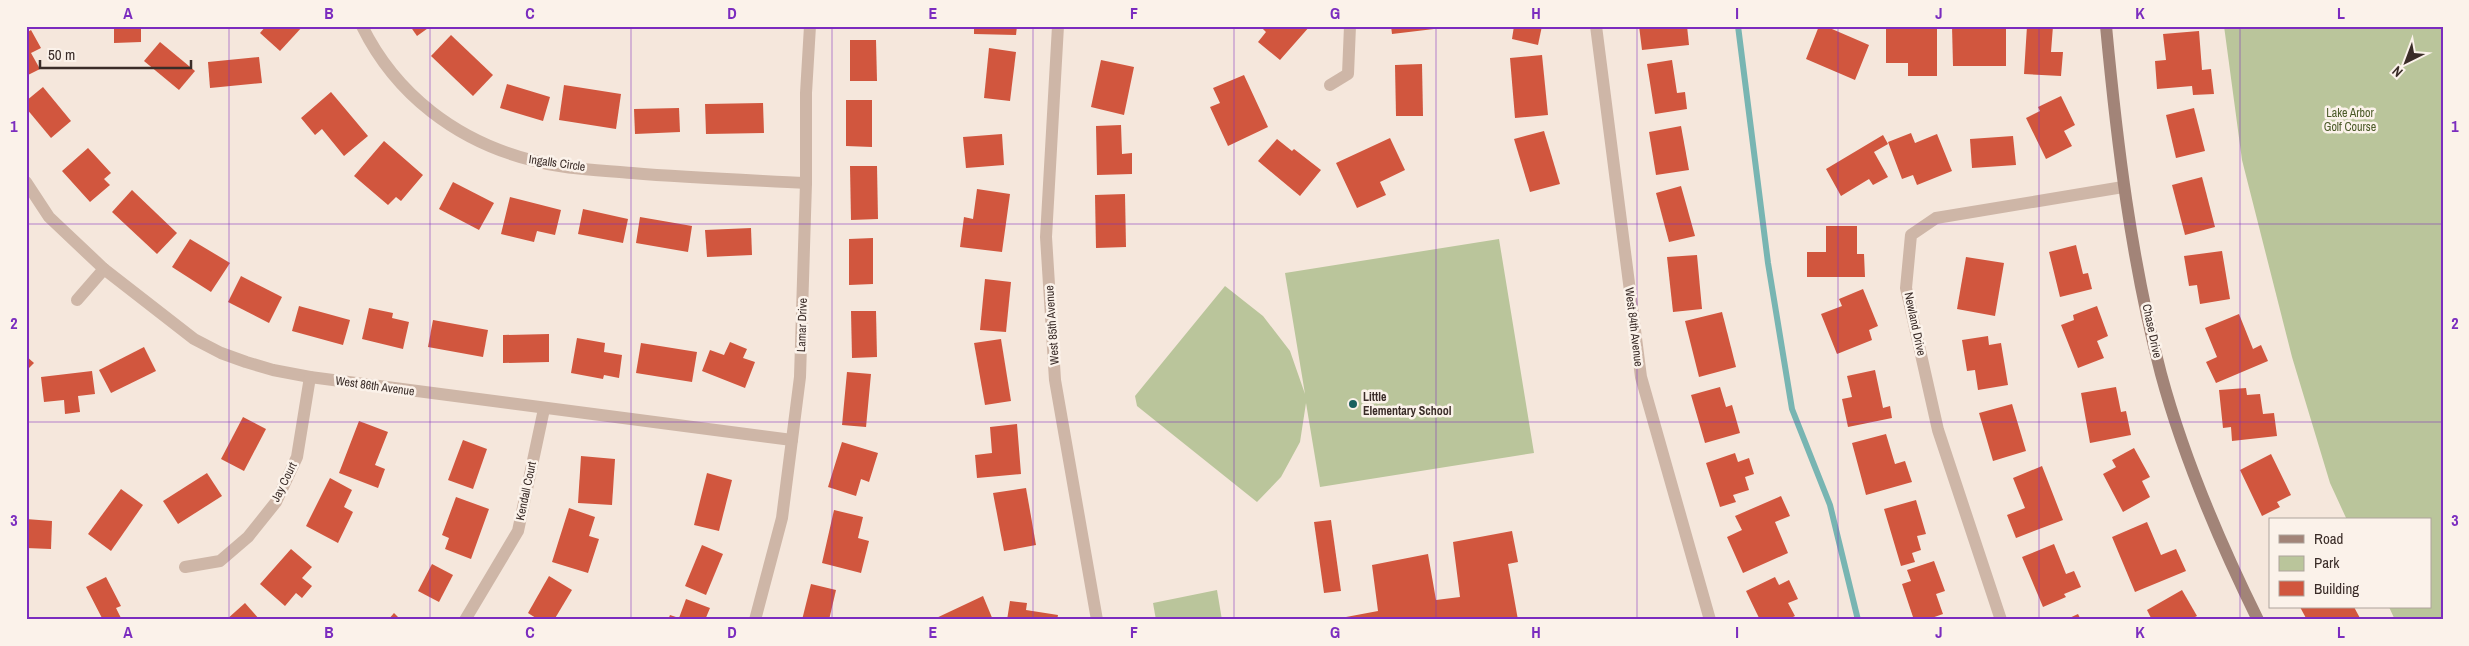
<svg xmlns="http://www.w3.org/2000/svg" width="2469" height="646" viewBox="0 0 2469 646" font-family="'Archivo Narrow',sans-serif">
<rect width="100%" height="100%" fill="#f5e7dc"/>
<g fill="#bac59b">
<polygon points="2224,26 2443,26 2443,620 2395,620 2389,607 2430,607 2430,520 2347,520 2330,483 2292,357 2242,160"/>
<polygon points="1499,239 1534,453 1320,487 1306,403 1300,442 1281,477 1257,502 1137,406 1135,396 1225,286 1263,316 1290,351 1305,394 1285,273"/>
<polygon points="1217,590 1222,620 1156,620 1153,603"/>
</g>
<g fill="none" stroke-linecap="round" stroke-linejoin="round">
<polyline stroke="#78b5b2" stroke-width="6" points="1738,26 1768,263 1792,409 1830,505 1858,620"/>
</g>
<g fill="#d1563e">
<polygon points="114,26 141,26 141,42 114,43"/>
<polygon points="266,26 303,26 280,51 260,33"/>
<polygon points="410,26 431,26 417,36"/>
<polygon points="974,26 1017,26 1016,35 974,34"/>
<polygon points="1260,26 1310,26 1280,60 1258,42 1266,32"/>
<polygon points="1391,26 1434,26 1434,29 1392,34"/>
<polygon points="1514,26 1542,26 1538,45 1512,39"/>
<polygon points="1639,26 1687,26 1689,45 1642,50"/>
<polygon points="1819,26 1825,26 1869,45 1855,80 1806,59"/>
<polygon points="1952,26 2006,26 2006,66 1953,66"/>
<polygon points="2027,26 2053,26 2051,52 2063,52 2061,76 2024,74"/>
<polygon points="1886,29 1937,29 1937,76 1908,76 1908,63 1886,63"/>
<polygon points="31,30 41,48 31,53 40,69 26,76 26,33"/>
<polygon points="2199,31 2202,70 2211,69 2214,94 2193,95 2192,86 2157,89 2155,61 2166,60 2163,34"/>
<polygon points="451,35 493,75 473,96 431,56"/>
<polygon points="850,40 876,40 877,81 850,81"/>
<polygon points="160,42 195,71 179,90 144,61"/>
<polygon points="989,48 1016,52 1010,101 984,98"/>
<polygon points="1542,55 1548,115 1515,118 1510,58"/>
<polygon points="259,57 262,83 210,88 208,62"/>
<polygon points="1101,60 1134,67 1124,115 1091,107"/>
<polygon points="1672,60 1677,93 1685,92 1687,109 1655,114 1647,64"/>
<polygon points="1422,64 1423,116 1396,116 1395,65"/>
<polygon points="1244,75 1268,127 1228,146 1210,107 1220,103 1213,88"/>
<polygon points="507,84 550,97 543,121 500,108"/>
<polygon points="564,85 621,94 616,129 559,120"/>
<polygon points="43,87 71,121 51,138 26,108 26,101"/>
<polygon points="331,92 368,136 344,156 322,129 315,135 301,118"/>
<polygon points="2061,96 2075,125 2064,131 2072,146 2046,159 2026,118 2040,111 2038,107"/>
<polygon points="846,100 872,100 872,147 846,146"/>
<polygon points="763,103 764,133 706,134 705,104"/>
<polygon points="679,108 680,132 635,134 634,109"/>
<polygon points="2194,108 2205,151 2176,158 2166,115"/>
<polygon points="1121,125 1122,154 1132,153 1132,174 1097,175 1096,126"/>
<polygon points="1681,126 1689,170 1656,175 1649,132"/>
<polygon points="1544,131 1560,184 1530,192 1514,139"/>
<polygon points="1911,133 1915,143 1937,134 1952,171 1917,185 1913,175 1902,179 1888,142"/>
<polygon points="1002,134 1004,165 966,168 963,137"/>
<polygon points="1883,135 1888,144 1874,152 1888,177 1873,185 1869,179 1841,196 1826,169"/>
<polygon points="2013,136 2016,165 1972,168 1970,139"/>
<polygon points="1390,138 1405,170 1380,182 1386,195 1357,208 1336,163"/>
<polygon points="1277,139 1292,151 1294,149 1321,170 1300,196 1258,161"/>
<polygon points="384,141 423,175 401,201 396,197 388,205 354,176"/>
<polygon points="88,148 111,173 104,179 110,185 90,202 62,171"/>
<polygon points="850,166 877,166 878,219 851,220"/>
<polygon points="2202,177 2215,227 2185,235 2172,185"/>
<polygon points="453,182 494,203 479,230 439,209"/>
<polygon points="1681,186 1695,236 1669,242 1656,193"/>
<polygon points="977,189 1010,194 1002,252 960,247 964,217 973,219"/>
<polygon points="132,190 177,233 157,254 112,212"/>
<polygon points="1125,194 1126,247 1096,248 1095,195"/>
<polygon points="510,197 561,210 555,235 537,231 534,242 501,234"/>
<polygon points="583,209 628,219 623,243 578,234"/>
<polygon points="640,217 692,226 688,252 636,243"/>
<polygon points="1826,226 1857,226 1857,254 1864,254 1865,277 1807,277 1807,252 1826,252"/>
<polygon points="751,228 752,255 707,257 705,230"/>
<polygon points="873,238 873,284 849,285 849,239"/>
<polygon points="190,239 230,263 211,292 172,267"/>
<polygon points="2076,245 2083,274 2088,273 2092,289 2060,297 2049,252"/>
<polygon points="2222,251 2230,299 2200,304 2197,285 2189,286 2184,256"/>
<polygon points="1697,255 1702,309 1673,312 1667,257"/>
<polygon points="1966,257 2004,263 1995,316 1957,309"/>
<polygon points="241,276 282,297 269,323 228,302"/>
<polygon points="985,279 1011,282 1006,332 980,330"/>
<polygon points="1863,289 1878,326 1869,330 1872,340 1837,354 1821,314 1842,306 1839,299"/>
<polygon points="299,306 350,320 343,345 292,331"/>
<polygon points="2097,306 2108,336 2097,341 2104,358 2078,368 2061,325 2074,320 2073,315"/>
<polygon points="369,308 393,313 392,318 409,322 403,349 362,339"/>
<polygon points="851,311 876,311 877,357 852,358"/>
<polygon points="1722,312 1736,367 1699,377 1685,321"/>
<polygon points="2239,314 2253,349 2261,345 2268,361 2216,383 2206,362 2217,357 2205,328"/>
<polygon points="433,320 488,330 483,357 428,347"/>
<polygon points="549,334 549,362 503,363 503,335"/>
<polygon points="1988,336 1989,345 2001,343 2008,385 1978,390 1975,370 1967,371 1962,340"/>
<polygon points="577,338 605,343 604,352 622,355 619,378 604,375 603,379 571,373"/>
<polygon points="1001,339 1011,401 985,405 974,343"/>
<polygon points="730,342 747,349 743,358 755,362 745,388 702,371 710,350 724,355"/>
<polygon points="641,343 697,352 692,382 636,373"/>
<polygon points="144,347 156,371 111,393 99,370"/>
<polygon points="26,356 34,363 26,371"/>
<polygon points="1875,370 1883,408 1890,406 1892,418 1848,427 1842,399 1852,397 1847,376"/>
<polygon points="92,371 95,394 78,396 80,412 65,414 64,400 44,402 41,377"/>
<polygon points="847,372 871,374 866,427 842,425"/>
<polygon points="1720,387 1726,407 1732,405 1740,433 1705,443 1691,395"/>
<polygon points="2116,387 2121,412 2126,411 2131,435 2090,443 2081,393"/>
<polygon points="2246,388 2247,395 2260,394 2263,414 2274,413 2277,436 2232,441 2231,427 2223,428 2219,390"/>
<polygon points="2012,404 2026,451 1993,461 1979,413"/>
<polygon points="243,417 266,429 244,471 221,459"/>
<polygon points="359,421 388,432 375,465 385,469 378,488 339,473"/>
<polygon points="1017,424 1021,474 977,478 975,455 992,453 990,427"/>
<polygon points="1886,434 1895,464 1905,461 1912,482 1866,495 1852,443"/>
<polygon points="463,440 487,449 473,489 448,480"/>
<polygon points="842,442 878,453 869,482 861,479 856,496 828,487"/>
<polygon points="2134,448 2150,477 2142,481 2150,497 2123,512 2103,474 2116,467 2112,460"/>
<polygon points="1735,453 1738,462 1749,458 1754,474 1745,477 1749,490 1733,495 1736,502 1720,507 1706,463"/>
<polygon points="2271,454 2291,495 2277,502 2280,507 2262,516 2240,470"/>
<polygon points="581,456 615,459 612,505 578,503"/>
<polygon points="2042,466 2063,520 2016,538 2007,515 2025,508 2013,478"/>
<polygon points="207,473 222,496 178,524 163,501"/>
<polygon points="707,473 732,480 719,531 694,525"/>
<polygon points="330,478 352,490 344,507 353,512 338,543 306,526"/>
<polygon points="1026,488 1036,545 1004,551 993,493"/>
<polygon points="121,489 143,505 111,551 88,534"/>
<polygon points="1781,496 1790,516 1775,522 1788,553 1743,573 1727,537 1742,530 1735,516"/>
<polygon points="456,497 489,509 471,559 445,549 449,538 442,535"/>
<polygon points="1916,500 1926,534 1917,536 1921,550 1912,553 1915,562 1901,566 1884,509"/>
<polygon points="569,508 595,517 589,536 599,539 588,573 552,562"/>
<polygon points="834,510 863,517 858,538 869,541 861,573 822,563"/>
<polygon points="26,519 52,521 51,549 26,548"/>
<polygon points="1331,520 1341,591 1324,593 1314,522"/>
<polygon points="2147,522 2161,555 2176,549 2186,571 2135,592 2112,537"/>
<polygon points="1512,531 1518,562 1508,564 1518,620 1330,620 1378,611 1372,565 1428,554 1436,600 1460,597 1453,542"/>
<polygon points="2054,544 2066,574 2074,571 2081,587 2064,594 2066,597 2043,607 2022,557"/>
<polygon points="702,545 723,554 706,595 685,586"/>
<polygon points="291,549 312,567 302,578 312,586 302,598 296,593 285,606 260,584"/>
<polygon points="1934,561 1945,591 1936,594 1943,614 1926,620 1914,620 1902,584 1911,581 1907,570"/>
<polygon points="432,564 453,575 439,602 418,591"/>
<polygon points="549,576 572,590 554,620 539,620 528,613"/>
<polygon points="106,577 121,606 116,608 121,618 116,620 103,620 86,587"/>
<polygon points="1775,577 1779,585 1789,580 1798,599 1788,603 1795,616 1787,620 1760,620 1746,591"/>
<polygon points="811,584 836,590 829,620 802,620"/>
<polygon points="2182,590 2197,616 2189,620 2152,620 2147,610"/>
<polygon points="983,596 993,620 932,620"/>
<polygon points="686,599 710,608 705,620 668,620 670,615 679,618"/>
<polygon points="1010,601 1027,603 1026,610 1058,615 1057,620 1007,620"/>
<polygon points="245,603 260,620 226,620"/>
<polygon points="2300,607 2354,607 2361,620 2307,620"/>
<polygon points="394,613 401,620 388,620"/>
<polygon points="2078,614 2081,620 2065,620"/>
</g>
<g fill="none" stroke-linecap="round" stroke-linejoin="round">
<g stroke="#ceb6a7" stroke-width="12">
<path d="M362,26C396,95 457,141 531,160C561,169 600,170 632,173C690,178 748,180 806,183"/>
<polyline points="1058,26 1046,237 1055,380 1097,620"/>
<polyline points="1596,26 1641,377 1710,620"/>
<polyline points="1330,85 1348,74 1350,26"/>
<polyline points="26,182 49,217 104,269 194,339 221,353 246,362 273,370 310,377 792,440"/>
<polyline points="77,300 104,269"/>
<polyline points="185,567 220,561 248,537 276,502 297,457 310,377"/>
<polyline points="465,620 518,531 544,409"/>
<polyline points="755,620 782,518 800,377 806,183 806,93 810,26"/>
<polyline points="2001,620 1938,430 1906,288 1911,235 1936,218 2123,187"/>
</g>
<path stroke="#a28478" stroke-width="12" d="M2106,26C2117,143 2131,260 2161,374C2184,459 2219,541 2258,620"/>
</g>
<path fill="none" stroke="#7b2cbf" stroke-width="1" stroke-opacity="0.55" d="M229,26V620M430,26V620M631,26V620M832,26V620M1033,26V620M1234,26V620M1436,26V620M1637,26V620M1838,26V620M2039,26V620M2240,26V620M26,224H2443M26,422H2443"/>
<circle fill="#19605f" stroke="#fbf2ea" stroke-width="2" cx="1353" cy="404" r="5"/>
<g text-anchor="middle" stroke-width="5" stroke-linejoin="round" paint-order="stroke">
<g font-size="12" fill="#4c5b29" stroke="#fbf2ea">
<text x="2350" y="117">Lake Arbor<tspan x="2350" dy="14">Golf Course</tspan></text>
</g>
<g font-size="12" fill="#3a2c28" stroke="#fbf2ea">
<text transform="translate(557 163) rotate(8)" y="4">Ingalls Circle</text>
<text transform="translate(1915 324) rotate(78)" y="4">Newland Drive</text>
<text transform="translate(802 325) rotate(-88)" y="4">Lamar Drive</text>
<text transform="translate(1052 325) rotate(-94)" y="4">West 85th Avenue</text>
<text transform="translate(1634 327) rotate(83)" y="4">West 84th Avenue</text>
<text transform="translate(2152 331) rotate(78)" y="4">Chase Drive</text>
<text transform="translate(375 386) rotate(8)" y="4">West 86th Avenue</text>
<text transform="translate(284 482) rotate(-64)" y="4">Jay Court</text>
<text transform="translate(526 491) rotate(-78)" y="4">Kendall Court</text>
</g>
<g font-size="12" font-weight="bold" fill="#3a2c28" stroke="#fbf2ea" text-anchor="start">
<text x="1363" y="401">Little<tspan x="1363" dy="14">Elementary School</tspan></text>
</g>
</g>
<rect width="2469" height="646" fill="none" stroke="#fbf2ea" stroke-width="55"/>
<rect x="2269" y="518" width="162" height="90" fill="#fbf2ea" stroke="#aea39c"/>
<rect x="2279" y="535" width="25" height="8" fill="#a28478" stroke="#aea39c"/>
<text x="2314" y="544" font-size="15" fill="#3a2c28">Road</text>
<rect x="2279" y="556" width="25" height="15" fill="#bac59b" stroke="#aea39c"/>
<text x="2314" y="568" font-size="15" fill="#3a2c28">Park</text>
<rect x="2279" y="581" width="25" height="15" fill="#d1563e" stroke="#aea39c"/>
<text x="2314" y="594" font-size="15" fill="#3a2c28">Building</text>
<g transform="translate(2406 62) rotate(222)" stroke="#fbf2ea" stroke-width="4" paint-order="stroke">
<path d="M0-4L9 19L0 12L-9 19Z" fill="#3a2c28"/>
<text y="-8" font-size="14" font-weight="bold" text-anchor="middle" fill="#3a2c28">N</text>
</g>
<path d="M40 60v8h151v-8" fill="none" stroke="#3a2c28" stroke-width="2.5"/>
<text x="48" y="60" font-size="15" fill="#3a2c28" stroke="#fbf2ea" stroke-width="4" paint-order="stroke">50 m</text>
<rect x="28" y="28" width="2414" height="590" fill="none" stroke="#7b2cbf" stroke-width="2"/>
<g font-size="16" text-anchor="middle" font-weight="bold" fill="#7b2cbf">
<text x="128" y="19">A</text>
<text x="329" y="19">B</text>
<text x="530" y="19">C</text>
<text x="732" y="19">D</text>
<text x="933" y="19">E</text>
<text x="1134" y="19">F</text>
<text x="1335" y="19">G</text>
<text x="1536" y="19">H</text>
<text x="1737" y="19">I</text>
<text x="1939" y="19">J</text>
<text x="2140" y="19">K</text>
<text x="2341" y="19">L</text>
<text x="14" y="132">1</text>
<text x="2455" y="132">1</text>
<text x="14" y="329">2</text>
<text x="2455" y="329">2</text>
<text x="14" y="526">3</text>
<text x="2455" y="526">3</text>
<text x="128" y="638">A</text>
<text x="329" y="638">B</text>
<text x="530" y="638">C</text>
<text x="732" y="638">D</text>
<text x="933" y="638">E</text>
<text x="1134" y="638">F</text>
<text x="1335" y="638">G</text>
<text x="1536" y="638">H</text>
<text x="1737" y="638">I</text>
<text x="1939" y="638">J</text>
<text x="2140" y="638">K</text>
<text x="2341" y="638">L</text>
</g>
</svg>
